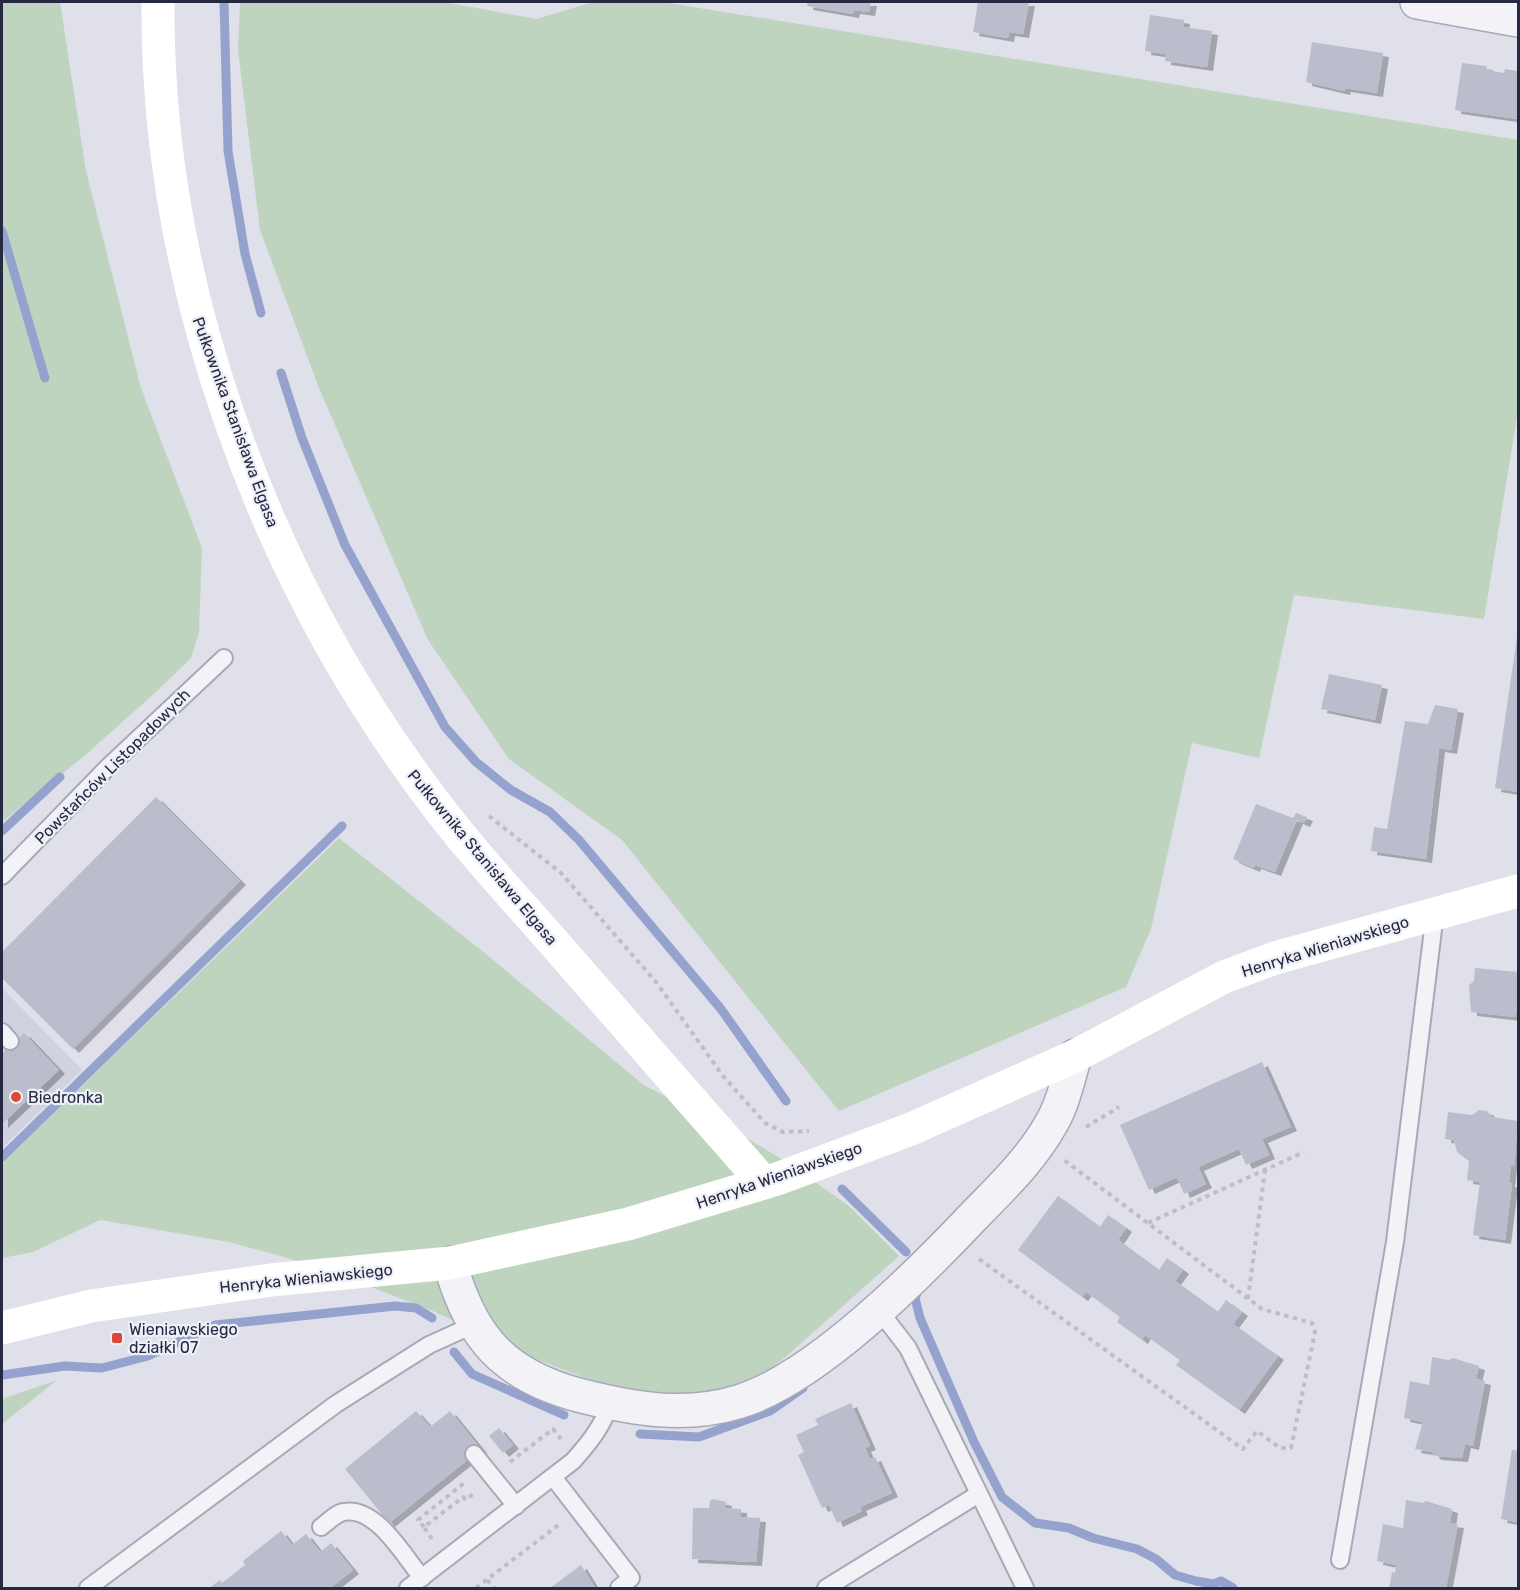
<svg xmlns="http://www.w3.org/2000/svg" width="1520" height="1590" viewBox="0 0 1520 1590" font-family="Rubik,sans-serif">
<defs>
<filter id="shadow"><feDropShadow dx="6" dy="4" stdDeviation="0" flood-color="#0004"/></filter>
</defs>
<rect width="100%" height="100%" fill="#dfe0ea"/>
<polygon fill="#d0d2df" points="2,988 82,1070 2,1148"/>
<g fill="#bfd4bf">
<polygon points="2,2 60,2 86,171 141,388 202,548 199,632 191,658 156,692 82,758 2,822"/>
<polygon points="240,2 444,2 536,19 594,2 662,2 1518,140 1518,411 1484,619 1294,595 1259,758 1192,743 1151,929 1126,987 839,1111 622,840 509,759 428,640 319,388 260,230 238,50"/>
<polygon points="339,838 481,950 645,1086 732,1129 788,1163 849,1206 899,1256 788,1355 758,1379 720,1390 681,1395 648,1393 593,1381 533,1358 435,1312 320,1267 229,1242 100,1220 33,1252 2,1258 2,1163"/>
<polygon points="57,1380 2,1424 2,1399"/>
</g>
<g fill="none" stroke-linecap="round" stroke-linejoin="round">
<g stroke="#96a2ce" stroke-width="9">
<polyline points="224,2 228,151 245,254 261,313"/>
<polyline points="2,231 45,378"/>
<polyline points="281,373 302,438 345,545 445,727 476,762 511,790 550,812 579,840 721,1009 786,1101"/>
<polyline points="2,831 60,777"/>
<polyline points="2,1157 342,826"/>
<polyline points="842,1189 906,1252"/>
<polyline points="919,1289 915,1298 920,1318 974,1442 1002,1497 1035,1523 1069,1528 1093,1538 1137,1549 1156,1559 1175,1575 1196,1581 1214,1584 1221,1581 1233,1588"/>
<polyline points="454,1352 472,1374 564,1415"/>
<polyline points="2,1375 65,1366 102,1368 148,1356 215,1325 395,1306 416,1308 432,1318"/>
<polyline points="640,1434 699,1437 770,1411 803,1388"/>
</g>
</g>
<g fill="#bbbdcd" filter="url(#shadow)">
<polygon points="808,2 871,2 869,12 854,10 853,14 807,6"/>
<polygon points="978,2 1029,2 1023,34 1009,32 1008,38 973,32"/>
<polygon points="1150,15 1184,20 1183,27 1212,31 1207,67 1165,61 1166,54 1145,51"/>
<polygon points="1312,42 1383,53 1377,93 1345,88 1344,91 1306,82"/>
<polygon points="1462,63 1487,66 1486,70 1504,73 1505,69 1518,71 1518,119 1455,110"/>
<polygon points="1517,637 1518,637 1518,792 1495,788"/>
<polygon points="1329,674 1382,685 1375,720 1321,709"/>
<polygon points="1435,705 1458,709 1451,750 1439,748 1426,859 1371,851 1374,827 1387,829 1405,721 1428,724"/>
<polygon points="156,797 240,881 73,1049 2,978 2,952"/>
<polygon points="1256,804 1293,818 1296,813 1307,817 1304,823 1297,820 1275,872 1255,865 1254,868 1233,859"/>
<polygon points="1475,968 1518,972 1518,1014 1516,1013 1515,1017 1471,1012 1469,985 1474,981"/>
<polygon points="24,1033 59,1070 2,1124 2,1054"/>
<polygon points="1262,1062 1291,1127 1262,1139 1269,1155 1246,1165 1239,1149 1198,1167 1206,1184 1184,1194 1177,1177 1149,1190 1120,1125"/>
<polygon points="1479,1110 1487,1111 1492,1117 1518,1121 1514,1166 1511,1166 1509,1183 1512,1184 1505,1240 1473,1235 1480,1182 1467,1180 1469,1161 1457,1152 1454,1140 1445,1139 1448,1112 1472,1115"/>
<polygon points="1058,1196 1100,1227 1108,1215 1126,1228 1118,1240 1159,1270 1167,1258 1183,1270 1175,1281 1218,1312 1226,1300 1242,1312 1233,1324 1278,1356 1239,1410 1176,1365 1180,1360 1145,1335 1142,1340 1117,1322 1120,1317 1086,1292 1082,1297 1018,1250"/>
<polygon points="1432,1357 1449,1360 1453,1358 1479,1366 1476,1379 1485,1381 1473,1446 1465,1444 1462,1458 1435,1456 1432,1452 1415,1449 1423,1422 1404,1418 1410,1381 1429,1385"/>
<polygon points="851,1403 870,1446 865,1448 870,1459 875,1457 892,1493 860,1507 862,1511 837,1523 829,1505 822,1508 798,1455 804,1452 796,1435 818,1425 815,1419"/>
<polygon points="416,1411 430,1427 450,1411 481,1449 389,1523 345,1469"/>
<polygon points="499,1428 513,1445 503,1453 489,1436"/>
<polygon points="1512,1450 1518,1451 1518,1522 1501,1519"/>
<polygon points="713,1499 726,1502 726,1508 741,1509 741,1517 760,1518 756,1562 692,1559 693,1508 709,1508 710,1501"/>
<polygon points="1406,1500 1423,1503 1426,1501 1452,1509 1450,1523 1458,1524 1446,1588 1389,1588 1392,1572 1395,1573 1396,1565 1377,1561 1383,1524 1403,1528"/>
<polygon points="281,1531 292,1545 306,1534 320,1552 331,1543 353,1570 330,1588 209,1588 220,1580 222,1583 245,1565 243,1561"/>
<polygon points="581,1565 595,1588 550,1588"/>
</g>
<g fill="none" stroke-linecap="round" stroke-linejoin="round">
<defs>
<g id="lane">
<polyline points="2,876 108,767 224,658"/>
<polyline points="2,1032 10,1041"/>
<polyline points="878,1309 908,1348 1025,1588"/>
<polyline points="474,1454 516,1506"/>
<polyline points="553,1477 631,1578 619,1588"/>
<path d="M321,1527C328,1522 336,1513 344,1512C376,1506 404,1556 422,1578"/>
<polyline points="1340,1560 1395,1242 1435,913"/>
<polyline points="88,1588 336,1404 429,1345 473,1325"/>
<path d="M408,1588L573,1461C589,1443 603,1426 610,1403"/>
<polyline points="826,1588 977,1495"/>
</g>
<g id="street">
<polyline points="1417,2 1518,20"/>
<path d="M450,1263C471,1339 505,1376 582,1396C634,1409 685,1418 738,1402C815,1379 916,1277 972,1218C1000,1189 1031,1160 1051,1124C1063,1104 1068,1079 1075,1056"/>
</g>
</defs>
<use href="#lane" stroke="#a8a9b8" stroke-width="20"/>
<use href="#street" stroke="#a8a9b8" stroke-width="36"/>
<g stroke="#bdbec8" stroke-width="4" stroke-dasharray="4.5 4.5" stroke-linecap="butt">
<polyline points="489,816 561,873 656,982 723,1076 765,1123 783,1132 809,1131"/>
<polyline points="1086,1127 1119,1107"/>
<polyline points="1148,1223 1304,1152"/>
<polyline points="979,1259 1243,1449 1257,1431 1280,1448 1291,1448 1315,1332 1312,1323 1262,1309 1064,1160"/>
<polyline points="1248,1299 1265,1170"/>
<polyline points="510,1462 553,1429 561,1439"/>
<polyline points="424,1527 418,1520 464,1483 462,1481"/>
<polyline points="432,1539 424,1527 463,1497 466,1500 473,1494 475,1497"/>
<polyline points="487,1580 494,1588"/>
<polyline points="476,1588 561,1523"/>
</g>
<use href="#lane" stroke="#f2f2f7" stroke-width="16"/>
<use href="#street" stroke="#f2f2f7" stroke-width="33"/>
<g stroke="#fff" stroke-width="33">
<path d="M158,2C156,280 261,571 428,794C467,847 513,896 556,945C626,1025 694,1104 764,1183"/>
<polyline points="2,1328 91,1306 271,1280 450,1263 628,1224 777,1179 911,1129 1075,1056 1224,977 1275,958 1518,891"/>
</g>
</g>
<g fill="#dc4836" stroke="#eef0f7" stroke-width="2">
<circle cx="16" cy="1097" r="6"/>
<rect x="111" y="1332" width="12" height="12" rx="3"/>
</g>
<g text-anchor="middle" stroke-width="4.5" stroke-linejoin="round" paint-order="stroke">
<g font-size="16" fill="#262942" stroke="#eef0f7">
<text transform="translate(236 422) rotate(70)" y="6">Pułkownika Stanisława Elgasa</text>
<text transform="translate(112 766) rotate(-45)" y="6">Powstańców Listopadowych</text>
<text transform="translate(483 857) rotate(50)" y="6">Pułkownika Stanisława Elgasa</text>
<text transform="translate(1325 946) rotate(-17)" y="6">Henryka Wieniawskiego</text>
<text transform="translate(779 1175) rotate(-19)" y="6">Henryka Wieniawskiego</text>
<text transform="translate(306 1278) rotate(-6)" y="6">Henryka Wieniawskiego</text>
</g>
<g font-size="16" fill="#262942" stroke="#eef0f7" text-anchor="start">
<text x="28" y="1103">Biedronka</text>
<text x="129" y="1335">Wieniawskiego<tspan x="129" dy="18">działki 07</tspan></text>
</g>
</g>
<rect width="1520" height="1590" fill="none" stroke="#262942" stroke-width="6"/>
</svg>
